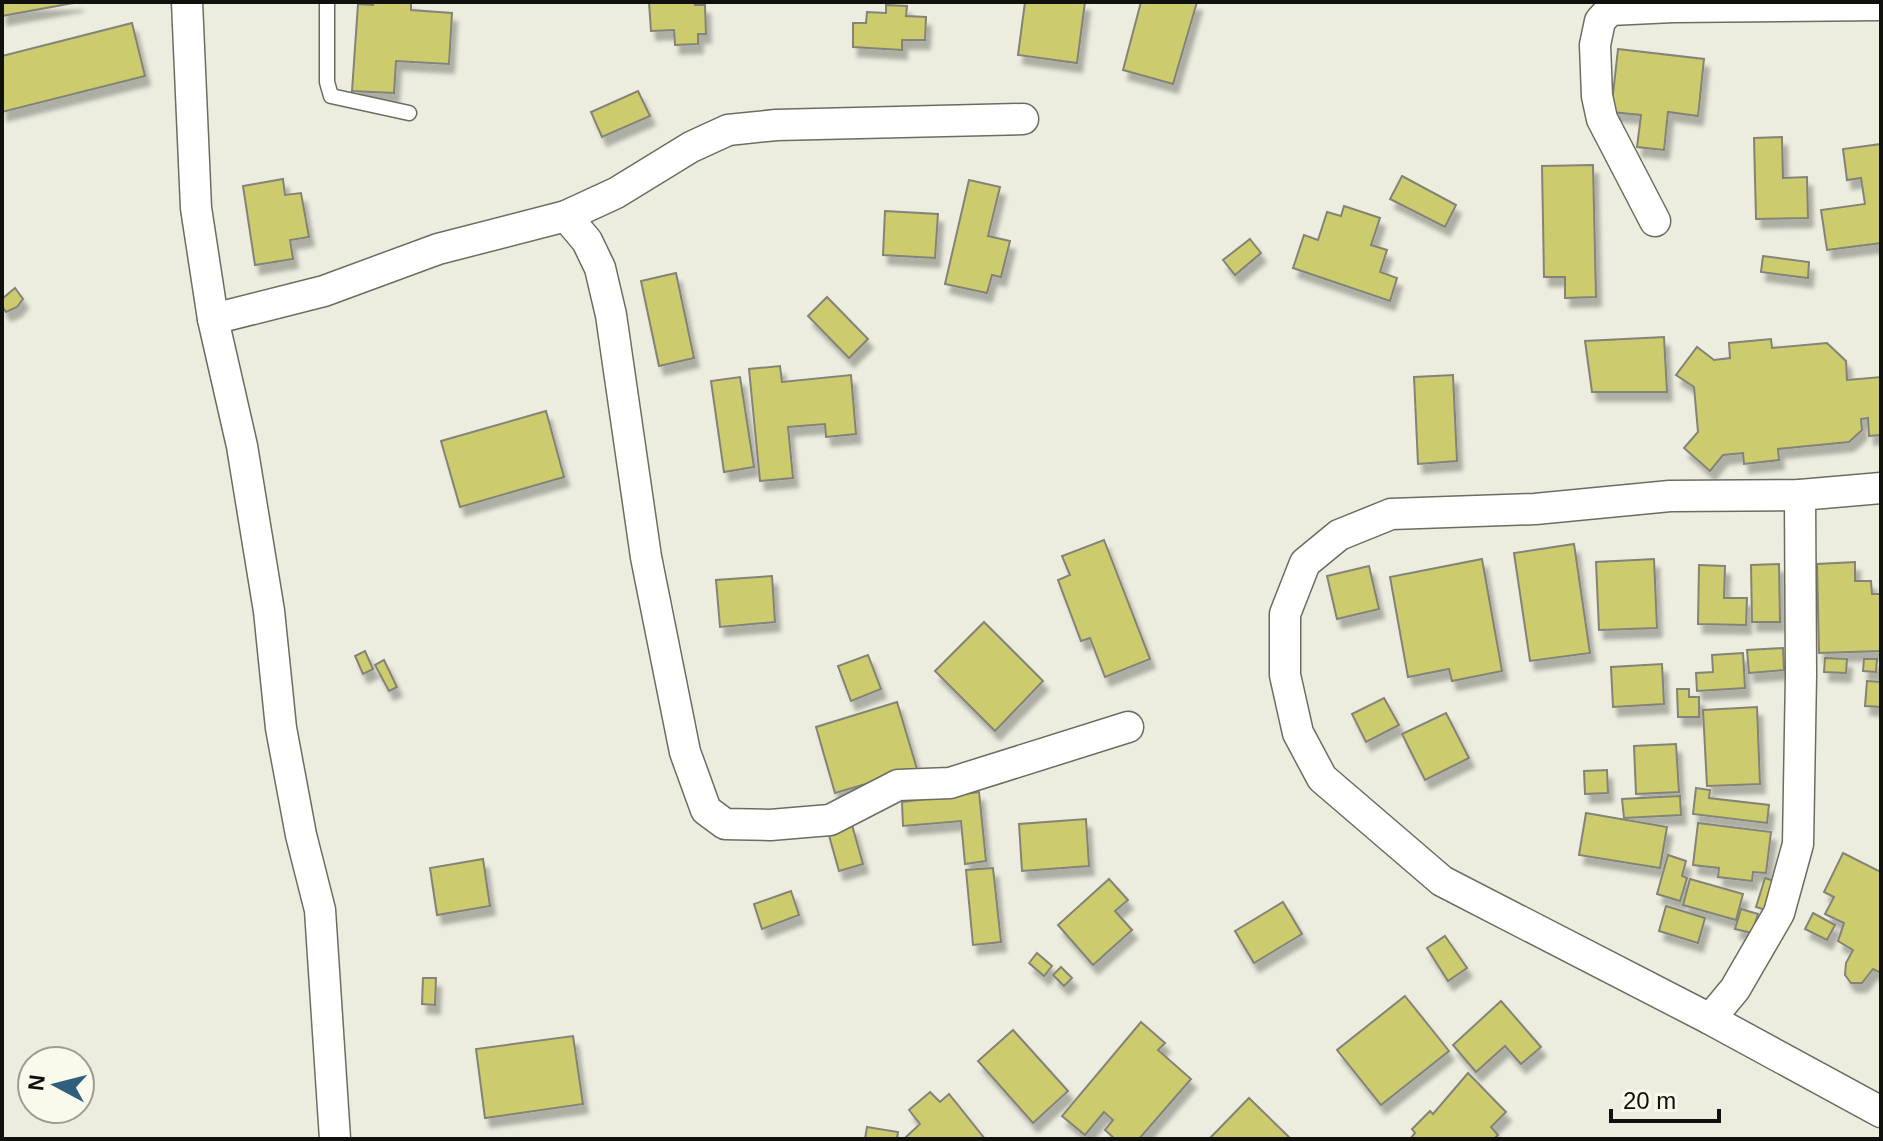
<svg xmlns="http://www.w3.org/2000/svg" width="1883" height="1141" viewBox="0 0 1883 1141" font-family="Helvetica,sans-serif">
<defs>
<filter id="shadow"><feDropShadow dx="5" dy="9" stdDeviation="2" flood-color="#0004"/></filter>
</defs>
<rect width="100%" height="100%" fill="#eceddf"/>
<g fill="#cccb6d" stroke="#838477" stroke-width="2" filter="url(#shadow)">
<polygon points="2,2 79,2 2,16"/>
<polygon points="373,2 411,2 411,10 452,13 449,64 396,61 394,93 352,91 358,4 373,5"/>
<polygon points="649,2 695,2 695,5 705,5 706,34 698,34 698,44 675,45 674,30 651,31"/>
<polygon points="1025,2 1085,2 1077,63 1018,55"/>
<polygon points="1141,2 1197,2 1173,84 1123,70"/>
<polygon points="886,5 907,6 906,16 926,17 925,40 902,40 902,50 853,47 853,23 866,23 867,12 886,13"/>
<polygon points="132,23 145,76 2,112 2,56"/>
<polygon points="1618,49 1704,59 1698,116 1668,112 1664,150 1637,147 1641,115 1611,112"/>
<polygon points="638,91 650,116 602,137 591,112"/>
<polygon points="1782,137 1783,178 1807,177 1808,218 1756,219 1754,138"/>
<polygon points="1881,144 1881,243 1827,250 1821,210 1865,204 1861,178 1847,180 1843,149"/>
<polygon points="1593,165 1596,297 1565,298 1565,277 1544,277 1542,166"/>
<polygon points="1402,176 1456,205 1445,227 1390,199"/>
<polygon points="283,179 285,195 301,193 309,237 290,240 293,259 255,265 243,186"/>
<polygon points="969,180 1000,187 988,236 1010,241 1001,277 992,275 987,293 945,284"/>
<polygon points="1344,206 1380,218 1371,245 1387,250 1380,272 1397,278 1390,301 1293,268 1304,235 1318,240 1327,212 1341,216"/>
<polygon points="885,211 938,214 935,258 883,255"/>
<polygon points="1250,239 1261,253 1235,275 1223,260"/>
<polygon points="1763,256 1809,262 1808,278 1761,272"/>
<polygon points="676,273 694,358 659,366 641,281"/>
<polygon points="15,288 23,299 17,307 6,312 2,306 2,299"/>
<polygon points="827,297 868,339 849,358 808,316"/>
<polygon points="1664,337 1667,392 1592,392 1585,341"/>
<polygon points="1771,339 1772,348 1827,343 1846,361 1847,380 1881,377 1881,435 1869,436 1868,418 1861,419 1862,430 1849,442 1778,449 1779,460 1744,464 1743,453 1723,455 1710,471 1684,448 1698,432 1694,387 1676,375 1697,347 1714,360 1730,358 1729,343"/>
<polygon points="780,366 782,382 851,375 856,434 826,437 825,424 788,427 793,478 760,481 749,369"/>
<polygon points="1453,375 1457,461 1418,464 1414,377"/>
<polygon points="740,377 754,467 724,472 711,381"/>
<polygon points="546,411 564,477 460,507 441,441"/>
<polygon points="1104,540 1150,659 1105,677 1090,638 1081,641 1058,580 1070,575 1062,556"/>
<polygon points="1574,544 1590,653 1530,661 1514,553"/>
<polygon points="1482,559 1502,671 1452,681 1449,669 1408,677 1390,577"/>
<polygon points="1654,559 1657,628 1599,630 1596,562"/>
<polygon points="1855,562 1855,581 1871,581 1872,594 1881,594 1881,651 1819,653 1817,564"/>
<polygon points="1779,564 1780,622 1752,622 1751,565"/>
<polygon points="1699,565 1725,566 1724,598 1747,598 1746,625 1698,624"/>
<polygon points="1369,566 1379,609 1337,619 1327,576"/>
<polygon points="772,576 775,622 720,627 716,580"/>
<polygon points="984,622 1043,681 995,731 935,671"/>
<polygon points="1783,648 1784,670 1749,673 1747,650"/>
<polygon points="365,651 373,669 363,674 355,656"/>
<polygon points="1743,653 1745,688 1697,691 1696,673 1713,672 1712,655"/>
<polygon points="868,655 881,689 851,701 838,666"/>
<polygon points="1825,658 1847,659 1846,673 1824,672"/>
<polygon points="1864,659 1877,659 1876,672 1863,671"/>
<polygon points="384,660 397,687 389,691 375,665"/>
<polygon points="1662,664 1664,704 1613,707 1611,667"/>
<polygon points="1867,681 1881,682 1881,707 1865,706"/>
<polygon points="1677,689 1689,689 1689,697 1699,697 1699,717 1678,717"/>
<polygon points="1384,698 1399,725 1366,742 1352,714"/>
<polygon points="897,702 917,769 835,793 816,727"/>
<polygon points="1757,707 1760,784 1707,786 1703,710"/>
<polygon points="1446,713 1469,758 1425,780 1402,734"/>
<polygon points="1676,744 1679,792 1636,794 1634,746"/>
<polygon points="1607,770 1608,793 1585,794 1584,771"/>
<polygon points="1696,788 1710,790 1709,798 1769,805 1767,823 1693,814"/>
<polygon points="979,792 986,861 965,864 961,821 903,826 902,802"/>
<polygon points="1680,796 1681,815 1624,818 1622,799"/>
<polygon points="1586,813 1667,827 1660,868 1579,855"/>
<polygon points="1086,819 1089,866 1022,871 1019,824"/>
<polygon points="1698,823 1771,832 1766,873 1753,872 1752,881 1718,877 1719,868 1693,865"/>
<polygon points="852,825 863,864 839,871 828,832"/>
<polygon points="1843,853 1881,872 1881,973 1873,969 1862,983 1851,983 1845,975 1846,963 1853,950 1838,941 1844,923 1825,914 1834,897 1824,892"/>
<polygon points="1668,855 1686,861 1682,876 1687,878 1680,901 1657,894"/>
<polygon points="483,859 490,906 437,915 430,868"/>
<polygon points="993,868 1001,942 973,945 966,870"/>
<polygon points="1765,878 1774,881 1766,910 1756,907"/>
<polygon points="1109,879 1128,900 1115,911 1132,930 1093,965 1058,925"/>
<polygon points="1690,879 1743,894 1736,920 1683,905"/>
<polygon points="791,891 799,915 762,929 754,904"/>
<polygon points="1283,902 1302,934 1254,963 1235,931"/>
<polygon points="1666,906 1705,918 1698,943 1659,931"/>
<polygon points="1741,909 1758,914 1752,933 1735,929"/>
<polygon points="1813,913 1835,925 1827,940 1805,929"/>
<polygon points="1445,936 1467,968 1448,981 1427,948"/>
<polygon points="1037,953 1052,966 1044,976 1029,963"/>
<polygon points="1061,967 1072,978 1064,986 1053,975"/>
<polygon points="423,978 436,978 435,1005 422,1004"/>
<polygon points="1405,996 1449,1051 1381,1105 1337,1050"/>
<polygon points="1501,1001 1541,1047 1521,1064 1505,1046 1476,1072 1453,1045"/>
<polygon points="1141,1022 1165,1043 1158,1050 1191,1079 1139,1139 1115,1139 1105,1130 1113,1120 1104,1112 1085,1135 1062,1116"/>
<polygon points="1013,1030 1068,1091 1033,1123 978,1061"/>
<polygon points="573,1036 583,1104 485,1118 476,1049"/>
<polygon points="1468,1073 1506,1112 1491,1127 1498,1135 1494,1139 1410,1139 1415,1133 1412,1129 1430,1111 1433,1114"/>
<polygon points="930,1092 940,1102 949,1094 985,1139 907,1139 906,1137 920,1124 909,1110"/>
<polygon points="1249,1098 1291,1139 1209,1139"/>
<polygon points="867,1127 898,1132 897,1139 865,1139"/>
</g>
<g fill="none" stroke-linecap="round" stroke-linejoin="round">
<defs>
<polyline id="lane" points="327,2 327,82 331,96 409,113"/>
<g id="street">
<polyline points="187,2 196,208 213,319 242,446 269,611 281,728 301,835 320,910 335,1139"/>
<polyline points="566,216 587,241 600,268 611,315 646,557 685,752 706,810 725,824 770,825 830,820 898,785 950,783 1128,727"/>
<polyline points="1655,221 1602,119 1597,96 1595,45 1600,21 1610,10 1673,7 1881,5"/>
<polyline points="213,319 324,291 438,249 566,216 616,193 691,147 728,130 776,125 1023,119"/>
<polyline points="1881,488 1800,495 1670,496 1535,509 1391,514 1339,535 1305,563 1285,614 1285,675 1298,733 1322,778 1442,881 1710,1019 1881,1112"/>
<polyline points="1710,1019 1735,989 1779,913 1798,844 1801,675 1800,495"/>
</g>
</defs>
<use href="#lane" stroke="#6c6d60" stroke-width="17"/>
<use href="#street" stroke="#6c6d60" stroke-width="33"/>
<use href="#lane" stroke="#fff" stroke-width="14"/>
<use href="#street" stroke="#fff" stroke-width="30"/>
</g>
<rect width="1883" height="1141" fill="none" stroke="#10100c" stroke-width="8"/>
<g transform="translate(56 1085) rotate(277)"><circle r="38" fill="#fafaec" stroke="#9c9c92" stroke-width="2"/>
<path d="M0-6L14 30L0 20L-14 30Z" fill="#305f7e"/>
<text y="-12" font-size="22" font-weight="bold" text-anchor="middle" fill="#10100c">N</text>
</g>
<path d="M1611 1109v12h108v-12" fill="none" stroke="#10100c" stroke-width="4"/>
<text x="1623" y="1109" font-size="24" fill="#10100c" stroke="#fafaec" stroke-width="6" paint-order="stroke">20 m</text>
</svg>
